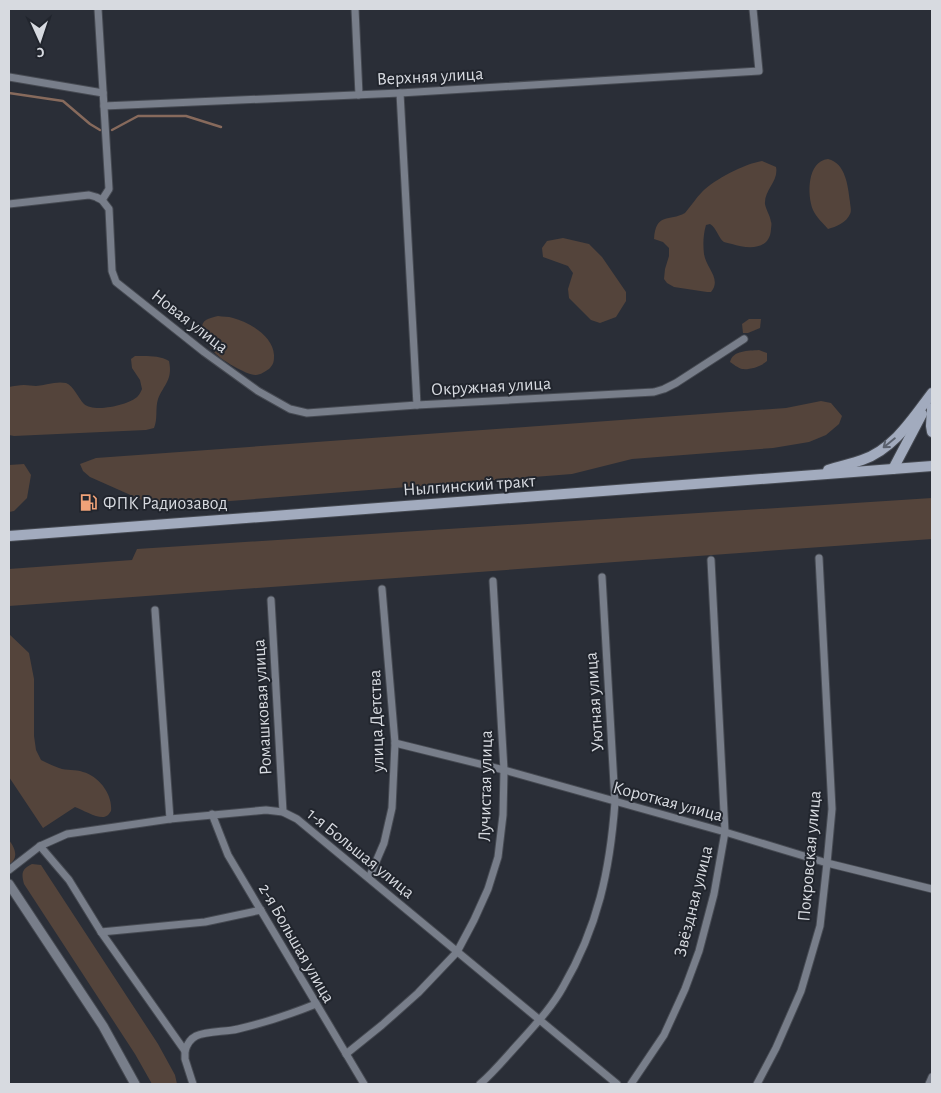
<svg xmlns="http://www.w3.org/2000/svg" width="941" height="1093" viewBox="0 0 941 1093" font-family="'Alegreya Sans',sans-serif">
<rect width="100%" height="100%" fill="#2a2e37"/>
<g fill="#54443b">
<path d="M828,159C846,163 848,187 850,202C850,205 852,211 850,214C847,222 836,227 828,229C823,223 816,217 813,210C807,195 807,161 828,159Z"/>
<path d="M762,161L776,167C779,181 764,190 765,204C766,210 770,215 771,222C772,223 771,228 771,229C770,251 747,249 732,244C729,243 726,243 724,242C718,238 717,228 710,224L706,225C703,235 703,245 704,254C706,268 722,279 711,292H707L674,287L667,283L664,279L665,269L669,256V248L663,242L654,239C656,212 669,222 685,213C691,206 696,198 702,192C715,179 744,164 762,161Z"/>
<polygon points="563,238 589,244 602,257 626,292 626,301 616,317 600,323 591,320 569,298 568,289 573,273 568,266 543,257 542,248 547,241"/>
<path d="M218,316C223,317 228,316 233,318C249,322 273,336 274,355C274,361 274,364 269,369C266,371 260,375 256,375C248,376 220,359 215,353C209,347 195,327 206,320C209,318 214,317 218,316Z"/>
<polygon points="749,319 761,319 760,328 748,333 743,333 742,324"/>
<path d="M759,350L767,353V361C762,366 750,370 742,369C738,368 733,364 730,362C733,350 748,351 759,350Z"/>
<path d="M135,356C146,356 159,355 169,361C173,380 164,384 158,399C155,409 158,419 154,428L146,430L14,436L9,435V387C14,386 19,385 24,385C28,385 32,386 36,386C46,385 56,381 66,383C74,386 78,398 84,404C94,413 130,405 138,396C140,394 141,391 142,389L140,380L132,368L131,359Z"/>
<polygon points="821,401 831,403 842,416 839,424 826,435 809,442 773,448 632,459 572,474 179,505 144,501 90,477 83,471 80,464 96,458 786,408"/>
<polygon points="24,464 31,475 27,498 14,511 9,512 9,465"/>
<polygon points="932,498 932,539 9,606 9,569 132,560 137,549"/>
<path d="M9,634L29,653L34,679V736L36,750L41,760C47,763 53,766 59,768C67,771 75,769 83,772C99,776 113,795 111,811C109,814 108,816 104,817C96,818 83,810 75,807L43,828L9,777Z"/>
<path d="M9,840C14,847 19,856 11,863H9Z"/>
<path d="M32,864L41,865L158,1044L175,1075L177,1084H152L135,1054L24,884C21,873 22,869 32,864Z"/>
</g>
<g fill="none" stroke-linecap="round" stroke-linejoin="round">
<g stroke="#876a5c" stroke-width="2.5">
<polyline points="9,93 63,101 90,124 100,130"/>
<polyline points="112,130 138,116 186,116 221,127"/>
</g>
<defs>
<g id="minor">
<polyline points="98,9 109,189 102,200"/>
<polyline points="355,9 359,95"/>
<polyline points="9,77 103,93"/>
<polyline points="400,93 417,405 654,392 664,389 676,383 744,339"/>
<polyline points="104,106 400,93 759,71 753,9"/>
<polyline points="9,204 89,195 96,197 102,200 109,209 112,271 116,282 204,352 258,391 290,409 307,413 417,405"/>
<polyline points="271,600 283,812"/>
<polyline points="155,610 170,819"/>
<polyline points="395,743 504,770 725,832 827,863 932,889"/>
<polyline points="212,814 228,855 364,1084"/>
<polyline points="40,846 69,880 101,932 185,1051 185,1059 193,1084"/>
<polyline points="9,870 40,846 67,834 170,819 266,810 283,812 297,819 617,1084"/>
<polyline points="369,878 384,843 392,808 395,743 382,589"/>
<polyline points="101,932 205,922 261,910"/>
<path d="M185,1051C187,1044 190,1039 196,1036C207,1031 226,1032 238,1029C264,1023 291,1014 316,1004"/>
<polyline points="346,1054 382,1025 418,993 457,952 474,920 488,889 498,857 503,815 504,770 493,581"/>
<path d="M480,1084C494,1072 506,1057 519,1043C535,1025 552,1007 563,987C598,927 610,870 615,802L602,577"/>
<polyline points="631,1084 664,1035 685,989 699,951 714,894 725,832 711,560"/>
<polyline points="757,1084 776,1048 801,991 820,926 827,863 832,809 819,558"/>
<polyline points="929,1084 932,1077"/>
</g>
<polyline id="tertiary" points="9,884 103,1026 135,1084"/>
<g id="secondary">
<polyline points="932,408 931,426 932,432"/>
<polyline points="893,469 922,414"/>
<path d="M828,470C839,466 851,464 862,460C894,449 913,418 932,393"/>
<polyline points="9,536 932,466"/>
</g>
</defs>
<use href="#minor" stroke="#464a52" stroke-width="9"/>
<use href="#tertiary" stroke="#464a52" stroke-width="11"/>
<use href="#secondary" stroke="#464a52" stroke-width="12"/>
<use href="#minor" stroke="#787e8a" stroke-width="7"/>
<use href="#tertiary" stroke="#787e8a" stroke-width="9"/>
<use href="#secondary" stroke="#a2abbe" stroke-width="10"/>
</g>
<defs><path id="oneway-shaft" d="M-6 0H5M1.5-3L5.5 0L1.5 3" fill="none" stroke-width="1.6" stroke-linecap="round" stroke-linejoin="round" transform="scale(1.25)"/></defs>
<use stroke="#5b616e" href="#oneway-shaft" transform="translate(889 443) rotate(141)"/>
<defs>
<symbol id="fuel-bare" viewBox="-9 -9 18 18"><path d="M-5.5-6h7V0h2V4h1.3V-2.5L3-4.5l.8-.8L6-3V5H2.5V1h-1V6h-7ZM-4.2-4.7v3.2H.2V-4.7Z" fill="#f0a278" stroke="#21252d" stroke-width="2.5" paint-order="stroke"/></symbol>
</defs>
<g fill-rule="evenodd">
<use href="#fuel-bare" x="76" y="490" width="25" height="25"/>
</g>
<g text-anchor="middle" stroke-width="4" stroke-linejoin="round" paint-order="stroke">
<g font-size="18" fill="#d7dae0" stroke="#21252d">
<text transform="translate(430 76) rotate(-3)" y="6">Верхняя улица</text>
<text transform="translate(190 321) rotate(38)" y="6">Новая улица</text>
<text transform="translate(491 386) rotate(-3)" y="6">Окружная улица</text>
<text transform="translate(469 485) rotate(-4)" y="6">Нылгинский тракт</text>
<text transform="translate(594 702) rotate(-94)" y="6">Уютная улица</text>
<text transform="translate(262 707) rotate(-93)" y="6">Ромашковая улица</text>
<text transform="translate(376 721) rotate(-92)" y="6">улица Детства</text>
<text transform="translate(485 786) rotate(-89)" y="6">Лучистая улица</text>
<text transform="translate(668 801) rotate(15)" y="6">Короткая улица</text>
<text transform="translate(361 853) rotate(39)" y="6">1-я Большая улица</text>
<text transform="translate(809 856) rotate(-85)" y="6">Покровская улица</text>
<text transform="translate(693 901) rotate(-76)" y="6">Звёздная улица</text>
<text transform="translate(297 943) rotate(60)" y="6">2-я Большая улица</text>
</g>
<g font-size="18" fill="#d7dae0" stroke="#21252d" text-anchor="start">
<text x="103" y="509">ФПК Радиозавод</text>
</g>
</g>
<rect width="941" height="1093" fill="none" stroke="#d7dae0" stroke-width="20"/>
<g transform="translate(40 40) rotate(177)" stroke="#21252d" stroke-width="4" paint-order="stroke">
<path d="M0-4L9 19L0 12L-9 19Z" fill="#d7dae0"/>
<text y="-8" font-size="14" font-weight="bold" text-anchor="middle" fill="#d7dae0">С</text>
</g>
</svg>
